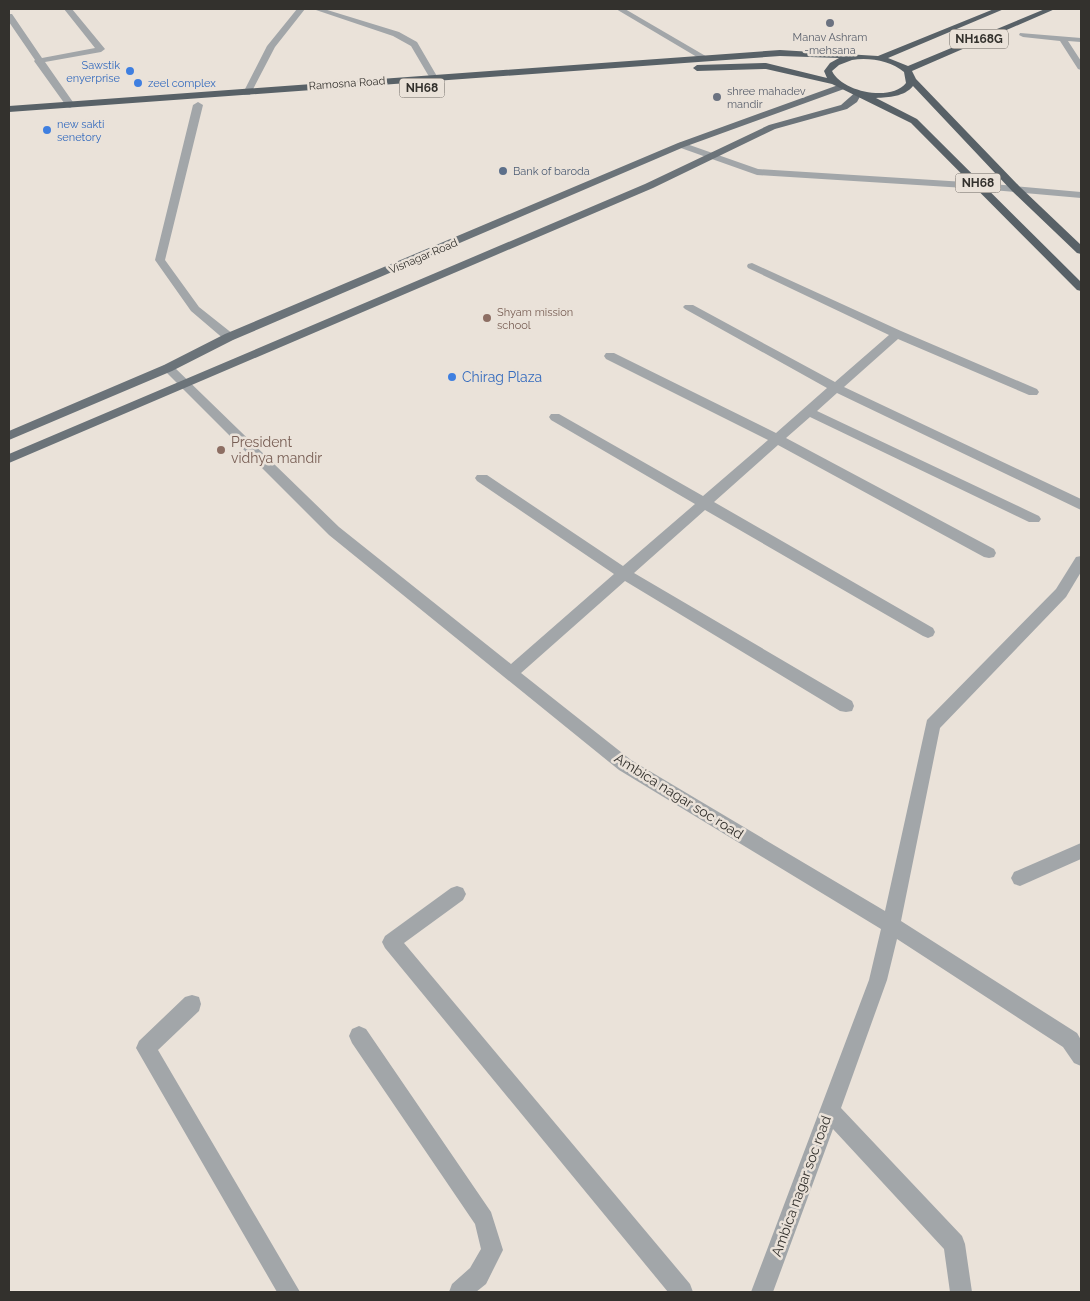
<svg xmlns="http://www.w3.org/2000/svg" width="1090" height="1301" viewBox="0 0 1090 1301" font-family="Raleway,sans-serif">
<rect width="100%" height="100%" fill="#eae2d9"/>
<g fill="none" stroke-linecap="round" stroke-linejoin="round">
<g fill="#a2a6a9" fill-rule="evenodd">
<polygon points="64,9 72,9 105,49 101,52 45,62 75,105 70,108 67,107 34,61 35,60 9,22 9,14 12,14 42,58 95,48"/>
<polygon points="297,9 305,9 275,47 250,95 244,95 243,93 267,46"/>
<polygon points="313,9 324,9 399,32 417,42 438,78 431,80 411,46 393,36"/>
<polygon points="616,9 625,9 709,58 702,60"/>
<polygon points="1020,33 1081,38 1081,42 1068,41 1081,61 1081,70 1078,69 1060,41 1023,37 1019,35"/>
<polygon points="198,102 203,105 165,260 199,307 233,334 235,337 233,340 225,340 191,311 155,260 193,105"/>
<polygon points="681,142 758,169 981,183 1081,192 1081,198 981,189 757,175 678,147 676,145"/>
<polygon points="752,263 901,331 1037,389 1039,392 1037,395 1029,395 898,339 844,387 1081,499 1081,510 837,393 817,411 1039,516 1041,519 1039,522 1029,522 810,417 786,438 994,549 996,553 994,557 989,558 984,557 778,445 714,502 933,628 935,632 933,636 928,638 923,636 705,510 634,573 852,701 854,706 852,711 846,712 840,711 625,581 521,673 631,760 885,911 927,720 1056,589 1076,557 1081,556 1081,572 1066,597 940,728 901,921 1077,1033 1081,1040 1081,1066 1074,1063 1063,1047 897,939 887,980 841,1108 962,1236 965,1244 972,1292 950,1292 944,1249 833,1129 773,1292 751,1292 869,980 881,929 619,770 329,535 162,368 164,365 172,365 339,527 511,664 614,574 477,481 475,478 477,475 487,475 623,566 695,504 551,420 549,417 551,414 559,414 703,496 768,440 606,359 604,356 606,353 614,353 776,433 827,388 685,309 683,307 685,305 693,305 835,382 889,335 748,268 747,266 748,264"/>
<polygon points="1081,843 1081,859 1020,886 1014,884 1011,878 1014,872"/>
<polygon points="457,886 463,888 466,894 463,900 404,943 690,1284 693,1292 668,1292 385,948 382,942 385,936 451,888"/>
<polygon points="192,995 199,997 201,1004 199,1011 158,1050 300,1292 277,1292 136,1048 139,1041 185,997"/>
<polygon points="359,1026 366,1029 491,1212 503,1250 486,1284 476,1292 449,1292 452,1284 470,1268 481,1249 475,1224 352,1043 349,1036 352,1029"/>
</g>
<g fill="#6b7379" fill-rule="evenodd">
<polygon points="841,84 845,87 844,89 684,147 233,340 172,371 9,440 9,431 164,365 225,334 678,143"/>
<polygon points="858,90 862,93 857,102 847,109 775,129 653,188 9,463 9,454 645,184 769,125 841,105"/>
</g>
<path fill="#586167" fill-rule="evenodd" d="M994,9H1004L888,58L908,66L1045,9H1055L912,71L916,79L1020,187L1081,245V254L1077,253L1012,191L913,86C904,97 889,97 876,98L917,119L1081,282V291L1077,290L911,123L832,84L766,69L697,71L693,68L697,65L766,63L827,78L824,71L830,63L839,58L780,56L9,112V106L780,50L878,56ZM852,60C869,57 891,61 904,72L906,83C891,102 842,92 832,71L839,65Z"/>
</g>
<g fill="#6b7280" stroke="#eae2d9" stroke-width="2">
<circle cx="830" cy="23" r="5"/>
<circle cx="717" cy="97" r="5"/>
</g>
<g fill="#3f7fe0" stroke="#eae2d9" stroke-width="2">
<circle cx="130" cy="71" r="5"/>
<circle cx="138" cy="83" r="5"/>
<circle cx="47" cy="130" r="5"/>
<circle cx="452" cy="377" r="5"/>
</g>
<circle fill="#5c6f8a" stroke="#eae2d9" stroke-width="2" cx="503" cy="171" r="5"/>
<g fill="#8d6e63" stroke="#eae2d9" stroke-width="2">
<circle cx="487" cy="318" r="5"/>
<circle cx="221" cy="450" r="5"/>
</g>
<g text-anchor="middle" stroke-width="5" stroke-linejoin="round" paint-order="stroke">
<g font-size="11" fill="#5b616d" stroke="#eae2d9">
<text x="830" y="41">Manav Ashram<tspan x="830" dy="13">-mehsana</tspan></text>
<text x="727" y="95" text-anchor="start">shree mahadev<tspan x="727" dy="13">mandir</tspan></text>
</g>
<g font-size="11" fill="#366cbe" stroke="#eae2d9" text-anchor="start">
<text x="120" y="69" text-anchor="end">Sawstik<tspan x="120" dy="13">enyerprise</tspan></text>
<text x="148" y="87">zeel complex</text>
<text x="57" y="128">new sakti<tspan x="57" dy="13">senetory</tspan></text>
</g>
<g font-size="11" fill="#33312d" stroke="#eae2d9">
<text transform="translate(347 83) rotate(-4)" y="4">Ramosna Road</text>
<text transform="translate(423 256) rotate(-23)" y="4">Visnagar Road</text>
</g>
<g font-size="11" fill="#4e5e75" stroke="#eae2d9" text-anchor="start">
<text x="513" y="175">Bank of baroda</text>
</g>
<g font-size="11" fill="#785e54" stroke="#eae2d9" text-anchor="start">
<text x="497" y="316">Shyam mission<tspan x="497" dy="13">school</tspan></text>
</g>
<g fill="#eae2d9" stroke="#6a6661" stroke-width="1">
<rect x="950" y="29.5" width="58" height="19" rx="4"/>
<rect x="399.5" y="78.5" width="45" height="19" rx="4"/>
<rect x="955.5" y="173.5" width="45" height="19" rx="4"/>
</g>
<g font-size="12" font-weight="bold" fill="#33312d">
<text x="979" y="43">NH168G</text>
<text x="422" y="92">NH68</text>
<text x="978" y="187">NH68</text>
</g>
<g font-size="14" fill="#366cbe" stroke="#eae2d9" text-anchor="start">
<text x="462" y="382">Chirag Plaza</text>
</g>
<g font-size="14" fill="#785e54" stroke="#eae2d9" text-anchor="start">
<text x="231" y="447">President<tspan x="231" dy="16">vidhya mandir</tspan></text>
</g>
<g font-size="14" fill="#33312d" stroke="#eae2d9">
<text transform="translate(679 796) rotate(32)" y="5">Ambica nagar soc road</text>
<text transform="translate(801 1186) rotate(-70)" y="5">Ambica nagar soc road</text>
</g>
</g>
<rect width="1090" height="1301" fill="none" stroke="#33312d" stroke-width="20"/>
</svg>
